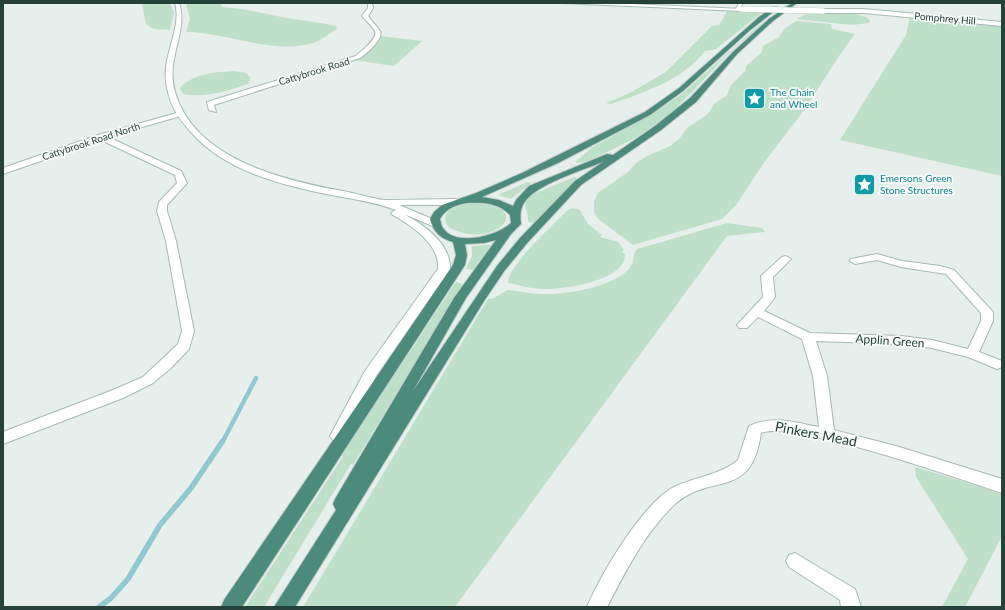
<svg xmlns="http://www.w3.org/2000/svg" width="1005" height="610" viewBox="0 0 1005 610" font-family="Lato,sans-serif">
<rect width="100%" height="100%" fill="#e6efeb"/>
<g fill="#bfe0c8">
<path d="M142,3H170L174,13L170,30C144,29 146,27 142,3Z"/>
<path d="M186,3H217L222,5L221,7C244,8 265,14 287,18C304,21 320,22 336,26L337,29C328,34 323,40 313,43C272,55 226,32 186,32L190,19Z"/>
<path d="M788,3H790C767,20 745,38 724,58C711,72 698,86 684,100C660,125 629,143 598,156C591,159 581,165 575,162L593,147L657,111L683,93L756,28Z"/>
<path d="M728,10L764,11L716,49L705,51C683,80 645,92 611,104L606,103L630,93L667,71L712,26L719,25Z"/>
<path d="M812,12C825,12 862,11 870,20L869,23L852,25L796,19Z"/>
<polygon points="910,17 1002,26 1002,176 840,140 906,35"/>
<polygon points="796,21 831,24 832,29 855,34 839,56 805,109 763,164 737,204 722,219 633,245 598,219 594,212 594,202 598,193 628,172 636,163 647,156 670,146 680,138 687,128 708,114 714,104 727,95 731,85 745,71 746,66 762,52 763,46 779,37 784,29"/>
<polygon points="381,36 422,41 394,66 353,60 370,51"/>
<path d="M235,71L246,73L251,78L248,84C228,91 205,98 183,94L180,88C193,73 217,72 235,71Z"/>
<path d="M574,177L579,179L534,223L528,222C529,214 523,207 527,199L536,193Z"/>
<polygon points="527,182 531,183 511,199 498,195"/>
<path d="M474,203C537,206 495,248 455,230C451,229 447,226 446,223C440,208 465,204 474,203Z"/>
<path d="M573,208L580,210L588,224L602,235L600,237L618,242L624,250L622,252L625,254C626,281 564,289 544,289C532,289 519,285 508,283C508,265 555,223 569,209Z"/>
<path d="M727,223L762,228L765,232L727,236L455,607H303L488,299L494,298L507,290C518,291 530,294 541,294C565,295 613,287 629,269C635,262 632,255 637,249Z"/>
<polygon points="491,245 473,270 466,269 472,256 472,246"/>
<polygon points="456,282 463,284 353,465 351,464 264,607 245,607 342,458 345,449"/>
<polygon points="915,467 1002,493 1002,536 965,607 942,607 968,559 916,477"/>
</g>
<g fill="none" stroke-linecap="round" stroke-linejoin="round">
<polyline stroke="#8ec9d4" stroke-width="4.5" points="222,443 256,378"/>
<polyline stroke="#8ec9d4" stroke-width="5.5" points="99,607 111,598 128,579 160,525 191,488 222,442"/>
<defs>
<g id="minor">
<path d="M368,3H372L373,8L368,16C371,21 377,26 380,31C384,39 366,54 360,58L214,105L216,112L209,110L207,102L356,56C361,51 378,39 375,31C372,26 366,21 362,16L368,8Z"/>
<polygon points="739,3 743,3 739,10 735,10"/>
<polygon points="177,113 184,115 108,137 181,171 187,183 167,205 167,211 176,241 194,331 189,349 171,368 153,383 123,398 3,444 3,432 113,390 143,377 178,344 182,331 166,241 157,211 159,202 177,183 175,175 101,140 3,174 3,168 98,135"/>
<path d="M877,254L902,261L940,266L954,270L993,312V321L979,352L1002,361V367L997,369L968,357L932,348L902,344L816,341L827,376L834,430L896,446L1002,479V493C963,480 791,419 761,433C751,502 711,471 674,505C644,534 626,571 607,607H587C601,574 642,504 674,487C695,477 720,475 738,460L749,426C774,415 793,422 819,427L813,376L802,339L758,317L747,328H739L737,325L763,297L761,276L782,257L786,256L791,259L773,277L775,297L764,311L810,333L902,336L932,340L968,349L981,321V313L946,274L901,267L877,260L855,264L850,261L851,259Z"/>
<polygon points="795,553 855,589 861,607 841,607 840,600 789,567 786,561 789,555"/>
</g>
<g id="secondary">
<path d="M175,3H179C189,31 165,59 175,92C195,161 287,181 348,192C358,194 378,200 386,200C409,200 433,199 456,199L461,202L456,205H399L439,222L440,224L439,226L435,227L404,214C424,225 451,244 450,269L376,376L343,440L338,442L333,440L330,436L365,371L438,269C440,244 412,226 393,215L391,213L396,210C375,202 353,199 331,195C281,185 224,171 190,131C180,120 171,107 168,92C158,58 183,31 175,3Z"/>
<polygon points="562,3 607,3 744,9 741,11"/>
<polygon points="864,9 1002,22 1002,26 864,13 823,13 820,11 823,9"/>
</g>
<path id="trunk" d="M792,3H797L773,21L737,54L696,102L661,130L581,185L528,242L505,270L484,301L295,607H274L336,510L333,504L335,499L454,298L496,240L484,243L465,244L467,255L465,265L242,607H221L224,600L453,265L456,255L453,242C440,238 434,233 430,219L434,212L442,205L476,193L522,173L645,112L679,88L759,17L773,7H777V9L749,31L683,91L650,115L558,163L482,197L499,200L513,206L516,200L529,186L607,154L613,155L655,126L690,98L733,52L769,19ZM603,162L575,181L520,238L497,266L413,391L466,298L511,234L521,224C520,217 520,209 524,203C534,185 583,170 603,162ZM467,203C483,202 499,203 510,215L511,223C497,236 455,247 443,228C441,226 441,222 440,219C446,208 456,205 467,203Z"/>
</defs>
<use href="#minor" stroke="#a8b8b2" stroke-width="2"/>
<use href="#secondary" stroke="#a4bbb3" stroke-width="2"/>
<use href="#trunk" stroke="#c2cac8" stroke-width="2"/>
<use href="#minor" fill="#fff" fill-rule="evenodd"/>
<use href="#secondary" fill="#fff" fill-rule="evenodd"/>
<use href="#trunk" fill="#4c8a7c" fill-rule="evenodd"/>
<defs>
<polyline id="secondary-bridge" points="741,9 823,11"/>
</defs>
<use href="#secondary-bridge" stroke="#a4bbb3" stroke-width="6" stroke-linecap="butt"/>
<use href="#secondary-bridge" stroke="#fff" stroke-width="5.5"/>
</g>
<defs>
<symbol id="sight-square" viewBox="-11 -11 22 22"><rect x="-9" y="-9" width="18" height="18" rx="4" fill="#0f9aa8" stroke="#f7fbf9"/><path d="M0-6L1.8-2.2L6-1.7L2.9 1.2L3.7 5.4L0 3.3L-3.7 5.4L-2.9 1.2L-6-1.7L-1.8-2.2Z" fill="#fff"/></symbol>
</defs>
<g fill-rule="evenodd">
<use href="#sight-square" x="742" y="86" width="25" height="25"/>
<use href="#sight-square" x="852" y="172" width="25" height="25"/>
</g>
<g text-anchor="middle" stroke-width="3.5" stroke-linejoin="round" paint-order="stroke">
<g font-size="10" fill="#24423a" stroke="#f7fbf9">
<text transform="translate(945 18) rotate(5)" y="4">Pomphrey Hill</text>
<text transform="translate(314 71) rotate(-17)" y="4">Cattybrook Road</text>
<text transform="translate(91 141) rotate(-18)" y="4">Cattybrook Road North</text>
</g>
<g font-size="10" fill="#0d838f" stroke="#f7fbf9" text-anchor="start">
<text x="770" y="96">The Chain<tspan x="770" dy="12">and Wheel</tspan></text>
<text x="880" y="182">Emersons Green<tspan x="880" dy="12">Stone Structures</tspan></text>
</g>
<g font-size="12" fill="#24423a" stroke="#f7fbf9">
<text transform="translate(890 341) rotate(4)" y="4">Applin Green</text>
</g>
<g font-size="14" fill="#24423a" stroke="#f7fbf9">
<text transform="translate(816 434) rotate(11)" y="5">Pinkers Mead</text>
</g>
</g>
<rect width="1005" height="610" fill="none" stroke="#24423a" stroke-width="8"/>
</svg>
